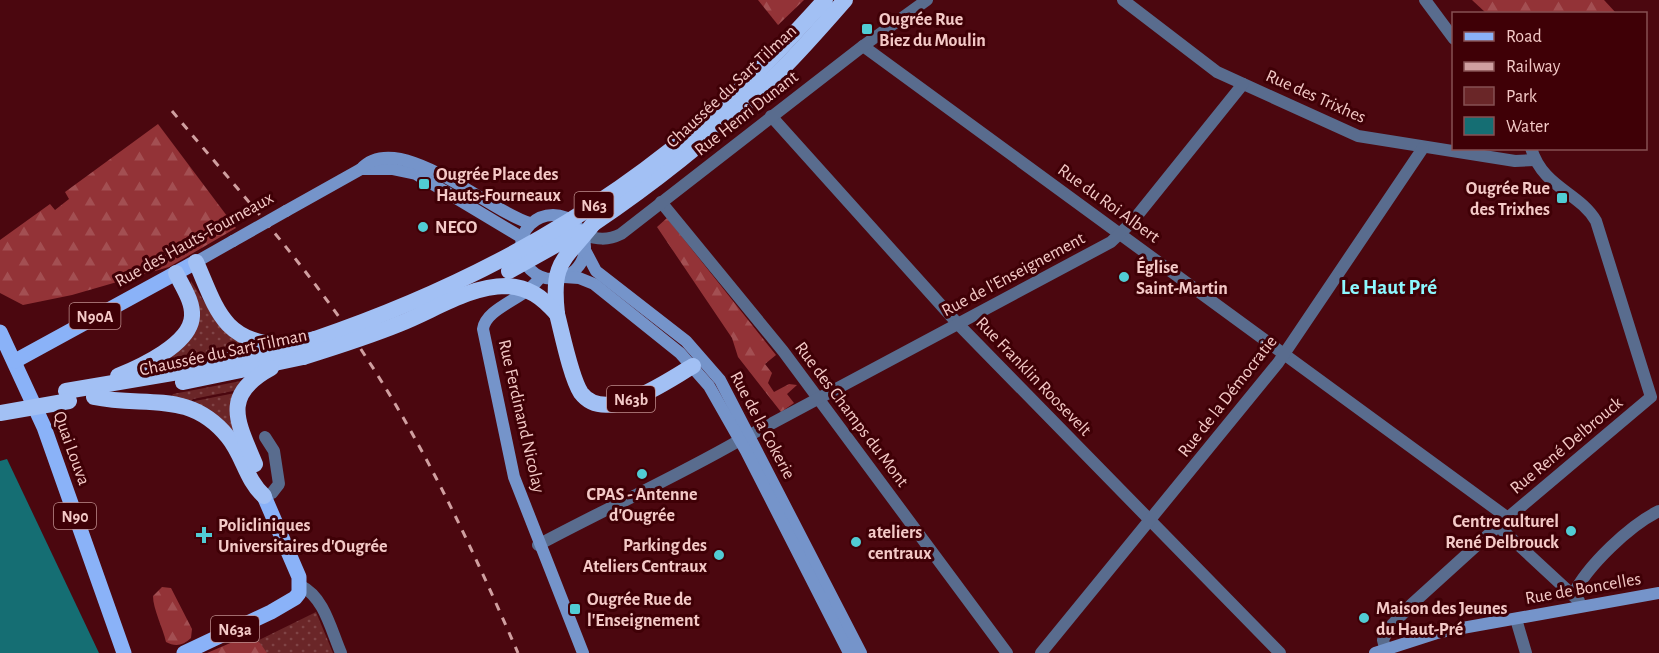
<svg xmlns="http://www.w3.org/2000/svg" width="1659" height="653" viewBox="0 0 1659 653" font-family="'Alegreya Sans',sans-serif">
<defs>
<pattern id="green-dots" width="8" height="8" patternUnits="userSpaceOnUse" patternTransform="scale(1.5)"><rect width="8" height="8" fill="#6a2628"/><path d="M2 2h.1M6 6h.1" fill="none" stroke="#804446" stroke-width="1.8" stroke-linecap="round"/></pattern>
<pattern id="forest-firs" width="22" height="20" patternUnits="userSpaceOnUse" patternTransform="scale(1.5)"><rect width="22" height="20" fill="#933337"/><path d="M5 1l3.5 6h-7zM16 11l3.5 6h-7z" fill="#a34f52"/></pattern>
</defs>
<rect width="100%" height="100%" fill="#4b070f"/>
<g fill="url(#green-dots)">
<polygon points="191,281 220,327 248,347 154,366 179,346"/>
<polygon points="241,381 238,390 193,399 189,404 171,397 173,394"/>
<polygon points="235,393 258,479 193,405 195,401"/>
<polygon points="316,612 333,653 222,653 257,641"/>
</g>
<g fill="url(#forest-firs)">
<polygon points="758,0 804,0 778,25"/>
<polygon points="1472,0 1604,0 1616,13 1486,13"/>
<polygon points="158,124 236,228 169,267 72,295 23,305 0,293 0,240 50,204 55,210 69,199 65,192"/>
<polygon points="667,218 776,355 765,364 772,373 768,383 774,392 789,384 797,385 787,394 794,403 781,412 738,357 732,338 657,227"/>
<path d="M162,587L171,588L192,629L191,638C183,646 175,647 166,642C163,628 153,609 153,596Z"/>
<polygon points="249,635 260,643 267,653 207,653"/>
</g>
<polygon fill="#156e73" points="7,459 99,653 0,653 0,461"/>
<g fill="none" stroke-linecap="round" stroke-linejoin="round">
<g stroke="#596c8e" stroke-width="12">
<polyline points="1123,0 1217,72 1358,136 1515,161 1534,160"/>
<polyline points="863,46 1508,518"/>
<polyline points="771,116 958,324 1280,653"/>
<polyline points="661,202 783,351 1007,653"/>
<path d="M582,235C597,239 607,241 621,234L863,46L927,0"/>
<polyline points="750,435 1111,242 1132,222 1243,84"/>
<polyline points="264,496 272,493 279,484 274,451 265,437"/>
<polyline points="1498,526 1579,601"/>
<path d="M538,545C605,509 674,478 740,440"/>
<path d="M301,586C324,597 331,630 341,653"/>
<path d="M1573,595C1587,566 1630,525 1659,511"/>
<polyline points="1516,619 1526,653"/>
<polyline points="1041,653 1278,363 1423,148"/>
</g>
<g stroke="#596c8e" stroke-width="12">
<polyline points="1425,0 1454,39"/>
<path d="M1385,648L1383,640L1389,628L1412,604L1498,526L1651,397L1596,221C1579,192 1543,188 1531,148"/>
</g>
<g stroke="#7594ca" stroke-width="12">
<polyline points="361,169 392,169 416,174 521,237"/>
<path d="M286,211L361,169C399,128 489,212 530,223"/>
<circle cx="553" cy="247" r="32"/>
<polyline points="586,252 596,271 686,341 720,380 861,653"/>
<polyline points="196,262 233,241"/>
<path d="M540,277C528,298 486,307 483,329L514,477L583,653"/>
<polyline points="564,277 579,278 594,284 680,353 709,386 746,451 849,653"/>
<polyline points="1375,653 1440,632 1659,593"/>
</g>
<g stroke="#8ab2f8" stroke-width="15">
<polyline points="0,332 44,427 124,653"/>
<polyline points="15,361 196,262"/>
<polyline points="184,653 271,612 295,598 299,593 299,577 264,496"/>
</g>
<g stroke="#a2c0f4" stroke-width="16">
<path d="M593,224C658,180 718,132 774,77C799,53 822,26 845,0"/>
<path d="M196,262C216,307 222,342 281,345"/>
<path d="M557,314C562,333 571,378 581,393C606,426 666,381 693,366"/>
<path d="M118,376C140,367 191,344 192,316C193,301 182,286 176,273"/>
<polyline points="183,382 303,357"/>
<polyline points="66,391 184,371 315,339"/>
<path d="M94,397C145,408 189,389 228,437C243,455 246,480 264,496"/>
<path d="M255,464C237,421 221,395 271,368"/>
</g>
<path stroke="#d09fa0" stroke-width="3" stroke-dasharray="8 8" stroke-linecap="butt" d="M172,111C238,190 308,267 364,354C426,448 473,550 518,653"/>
<polyline stroke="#7594ca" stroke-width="12" points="233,241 286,211"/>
<g stroke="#a2c0f4" stroke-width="16">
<polyline points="509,271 579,232"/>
<path d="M557,314C551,261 564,261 593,224"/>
<path d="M315,339C462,289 601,215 717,111C755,77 790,38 825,0"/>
<path d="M303,357C335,347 367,337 399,324C433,311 469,286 506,286C529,287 542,297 557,314"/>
<polyline points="0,413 69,401"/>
</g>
</g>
<g fill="#51ccd4" stroke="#3f0006" stroke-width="2">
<rect x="861" y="23" width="12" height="12" rx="3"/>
<rect x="418" y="178" width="12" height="12" rx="3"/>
<rect x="1556" y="192" width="12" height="12" rx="3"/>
<circle cx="423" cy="227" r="6"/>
<circle cx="1124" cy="277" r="6"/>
<circle cx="642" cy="474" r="6"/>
<circle cx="1571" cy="531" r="6"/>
<path d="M201 526h6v6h6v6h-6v6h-6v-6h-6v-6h6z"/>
<circle cx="856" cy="542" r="6"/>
<circle cx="719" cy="555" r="6"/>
<rect x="569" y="603" width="12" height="12" rx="3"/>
<circle cx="1364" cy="618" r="6"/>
</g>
<g text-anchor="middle" stroke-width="6" stroke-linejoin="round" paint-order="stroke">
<g fill="#3f0006" stroke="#be8d8d" stroke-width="1.5">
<rect x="574.5" y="192" width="39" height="26" rx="4.5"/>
<rect x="69.5" y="303" width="51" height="26" rx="4.5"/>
<rect x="607" y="386" width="48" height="26" rx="4.5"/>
<rect x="54" y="503" width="42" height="26" rx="4.5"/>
<rect x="211" y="616" width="48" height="26" rx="4.5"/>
</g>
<g font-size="16" font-weight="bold" fill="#f4c9c7">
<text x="594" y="211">N63</text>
<text x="95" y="322">N90A</text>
<text x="631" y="405">N63b</text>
<text x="75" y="522">N90</text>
<text x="235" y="635">N63a</text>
</g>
<g font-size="18" font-weight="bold" fill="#f4c9c7" stroke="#3f0006" text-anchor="start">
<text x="879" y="25">Ougrée Rue<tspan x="879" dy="21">Biez du Moulin</tspan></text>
<text x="436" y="180">Ougrée Place des<tspan x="436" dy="21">Hauts-Fourneaux</tspan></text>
<text x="1550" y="194" text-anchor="end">Ougrée Rue<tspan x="1550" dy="21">des Trixhes</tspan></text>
<text x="435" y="233">NECO</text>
<text x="1136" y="273">Église<tspan x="1136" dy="21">Saint-Martin</tspan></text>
<text x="642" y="500" text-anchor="middle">CPAS - Antenne<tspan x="642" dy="21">d'Ougrée</tspan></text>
<text x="1559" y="527" text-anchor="end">Centre culturel<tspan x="1559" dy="21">René Delbrouck</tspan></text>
<text x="218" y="531">Policliniques<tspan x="218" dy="21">Universitaires d'Ougrée</tspan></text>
<text x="868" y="538">ateliers<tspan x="868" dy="21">centraux</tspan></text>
<text x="707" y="551" text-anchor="end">Parking des<tspan x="707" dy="21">Ateliers Centraux</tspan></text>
<text x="587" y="605">Ougrée Rue de<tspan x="587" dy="21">l'Enseignement</tspan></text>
<text x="1376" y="614">Maison des Jeunes<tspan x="1376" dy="21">du Haut-Pré</tspan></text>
</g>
<g font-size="18" fill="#f4c9c7" stroke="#3f0006">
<text transform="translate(731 86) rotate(-43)" y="6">Chaussée du Sart Tilman</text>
<text transform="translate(1316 96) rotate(24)" y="6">Rue des Trixhes</text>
<text transform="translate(746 113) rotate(-38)" y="6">Rue Henri Dunant</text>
<text transform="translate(1109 203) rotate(36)" y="6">Rue du Roi Albert</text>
<text transform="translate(194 239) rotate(-29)" y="6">Rue des Hauts-Fourneaux</text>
<text transform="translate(1013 274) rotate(-28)" y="6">Rue de l'Enseignement</text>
<text transform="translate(223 352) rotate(-12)" y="6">Chaussée du Sart Tilman</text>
<text transform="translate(1034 376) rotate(46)" y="6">Rue Franklin Roosevelt</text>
<text transform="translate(1227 396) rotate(-52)" y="6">Rue de la Démocratie</text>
<text transform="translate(852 414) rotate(53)" y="6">Rue des Champs du Mont</text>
<text transform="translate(522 416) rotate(77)" y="6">Rue Ferdinand Nicolay</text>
<text transform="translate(763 425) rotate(62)" y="6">Rue de la Cokerie</text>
<text transform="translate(1566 445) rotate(-40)" y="6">Rue René Delbrouck</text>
<text transform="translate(72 448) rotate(70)" y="6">Quai Louva</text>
<text transform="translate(1583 588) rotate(-10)" y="6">Rue de Boncelles</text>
</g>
<g font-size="21" font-weight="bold" fill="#8cf8ff" stroke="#3f0006">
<text x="1389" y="294">Le Haut Pré</text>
</g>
</g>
<rect x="1452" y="12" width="195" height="138" fill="#3f0006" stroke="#875053" stroke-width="1.5"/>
<rect x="1464" y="32" width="30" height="9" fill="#8ab2f8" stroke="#875053" stroke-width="1.5"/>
<text x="1506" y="42" font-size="18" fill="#f4c9c7">Road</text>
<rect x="1464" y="62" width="30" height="9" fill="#d09fa0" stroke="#875053" stroke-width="1.5"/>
<text x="1506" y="72" font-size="18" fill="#f4c9c7">Railway</text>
<rect x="1464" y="87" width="30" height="18" fill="#6a2628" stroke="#875053" stroke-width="1.5"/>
<text x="1506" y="102" font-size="18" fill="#f4c9c7">Park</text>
<rect x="1464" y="117" width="30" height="18" fill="#156e73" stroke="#875053" stroke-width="1.5"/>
<text x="1506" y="132" font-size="18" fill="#f4c9c7">Water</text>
</svg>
